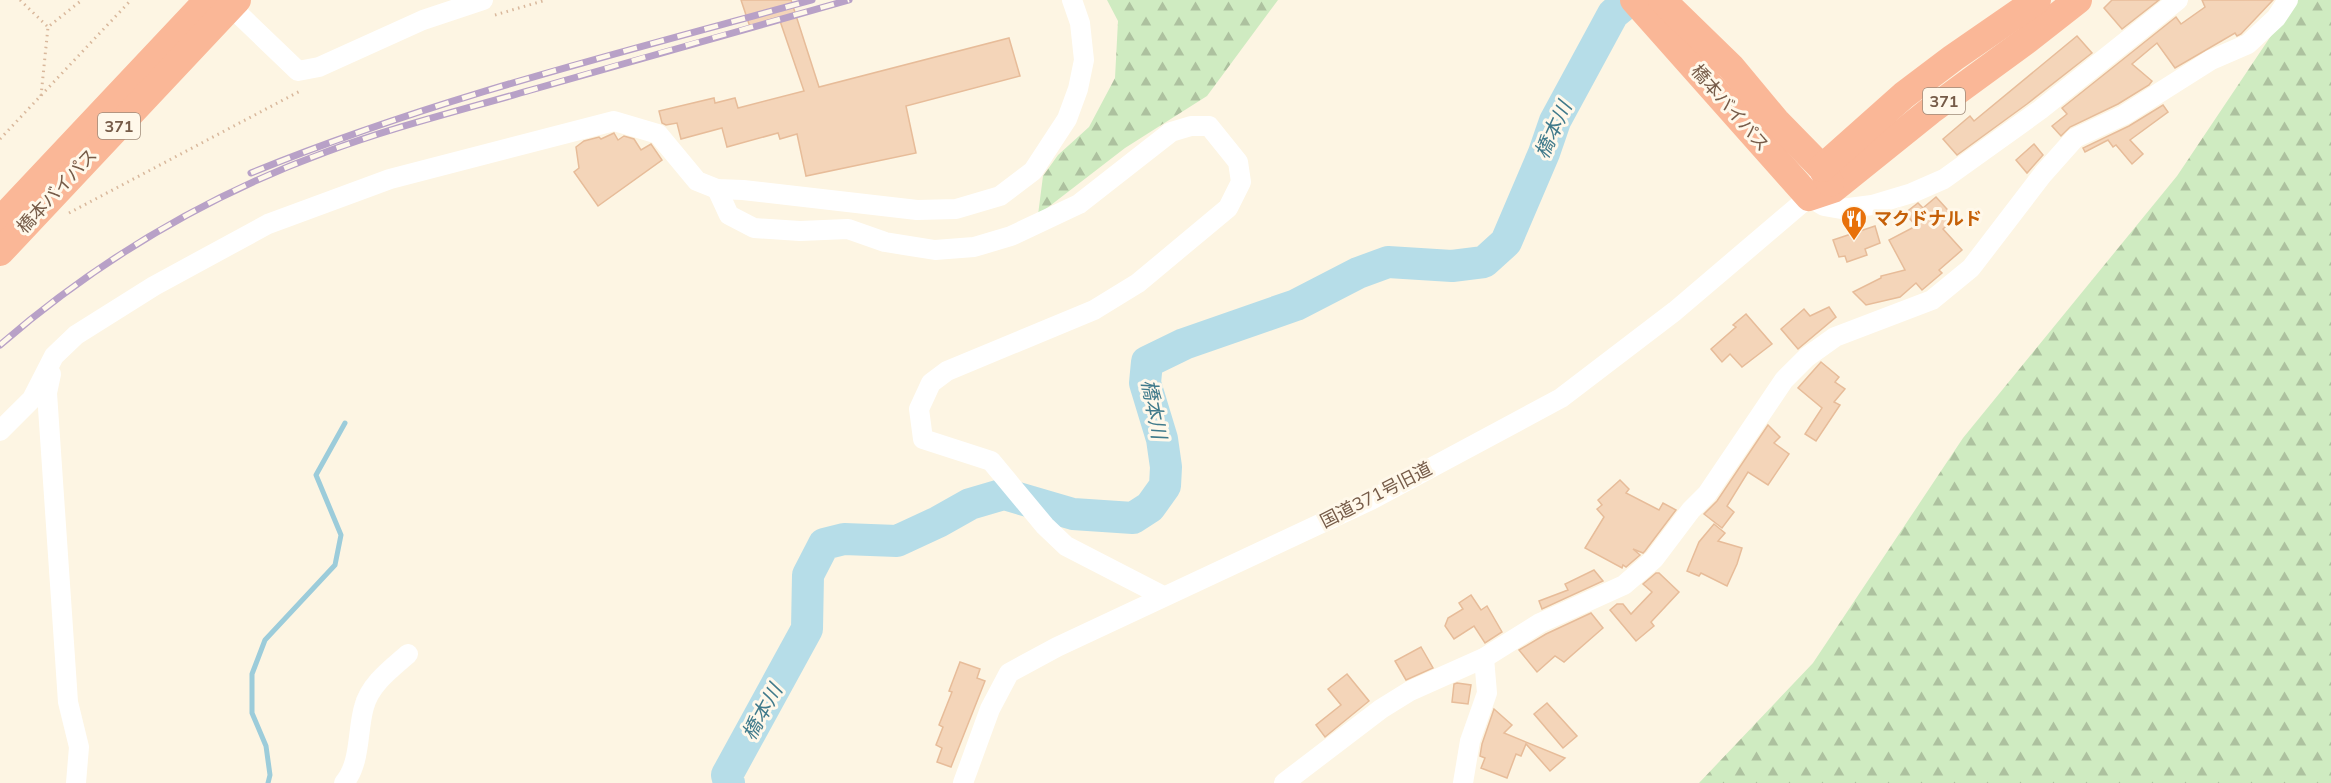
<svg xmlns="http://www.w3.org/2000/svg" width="2331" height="783" viewBox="0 0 2331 783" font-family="Mulish,'Noto Sans JP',sans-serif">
<defs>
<pattern id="forest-firs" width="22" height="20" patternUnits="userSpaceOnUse" patternTransform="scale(1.5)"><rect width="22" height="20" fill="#cfebc1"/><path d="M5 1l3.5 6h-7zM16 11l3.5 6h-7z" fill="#adc19f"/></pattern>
</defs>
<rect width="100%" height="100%" fill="#fdf5e3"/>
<g fill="url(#forest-firs)">
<polygon points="1107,0 1278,0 1207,96 1125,148 1038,215 1043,176 1058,155 1089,127 1115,78 1118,21"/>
<polygon points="2295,0 2331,0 2331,783 1699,783 1813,663 1963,438 2177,176"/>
</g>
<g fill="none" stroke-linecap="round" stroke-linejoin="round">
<polyline stroke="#9cccda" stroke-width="5" points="268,783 270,775 266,746 252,713 252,674 265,640 335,565 341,535 316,475 345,423"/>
<polyline stroke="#b6dde8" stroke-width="32" points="729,783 727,775 807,629 808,575 824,544 844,539 897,541 938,522 970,504 1004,494 1073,514 1133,518 1150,507 1165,486 1166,467 1162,439 1145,383 1147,362 1184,344 1296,305 1358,273 1388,262 1452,266 1484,262 1506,242 1544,153 1555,121 1613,14 1630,0"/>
</g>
<g fill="#f4d5b9" stroke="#e7bc99" stroke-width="1.5">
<polygon points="741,0 791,0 819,87 1009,38 1020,76 906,106 916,153 806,176 797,134 780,139 778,133 727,147 722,128 681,139 677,123 666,125 662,123 659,111 714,98 715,103 735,98 738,108 804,91 779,18 750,27"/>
<polygon points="2112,0 2159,0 2122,29 2104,8"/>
<polygon points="2202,0 2273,0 2241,34 2237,36 2235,33 2175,68 2157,43 2132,64 2152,81 2149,85 2118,104 2070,127 2061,136 2052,126 2067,114 2062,108 2176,17 2181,24 2205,7"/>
<polygon points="2077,36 2092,53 2027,104 1957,155 1943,139 1970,116 1974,121"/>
<polygon points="2163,105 2168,112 2130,140 2143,154 2132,164 2116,145 2113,147 2108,140 2085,152 2083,148 2129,126"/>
<polygon points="614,133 618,140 624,136 634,139 641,150 651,144 662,160 598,206 574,172 579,168 576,147 584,141 599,137 601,139"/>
<polygon points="2034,144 2043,155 2027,173 2016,160"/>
<polygon points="1936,197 1955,218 1943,229 1962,250 1939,270 1942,273 1922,290 1916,283 1900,297 1866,305 1853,292 1881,278 1881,276 1905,270 1889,240 1916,226 1905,213 1918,203 1923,208"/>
<polygon points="1875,226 1880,243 1865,249 1867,255 1847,262 1845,256 1839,257 1833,240"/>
<polygon points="1829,307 1836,317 1798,349 1781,329 1804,309 1810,316"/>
<polygon points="1746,314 1772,344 1742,367 1730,354 1722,362 1711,349 1736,327 1733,325"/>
<polygon points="1821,362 1839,377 1835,382 1845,389 1834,402 1840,405 1816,441 1805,434 1822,408 1798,388"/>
<polygon points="1768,425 1780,437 1774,443 1789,454 1768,485 1748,472 1727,506 1734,512 1722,528 1704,514 1717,501"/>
<polygon points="1620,480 1629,489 1626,493 1659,510 1663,503 1676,510 1645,551 1643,553 1633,549 1640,555 1626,567 1623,565 1622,568 1585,548 1604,517 1597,509 1602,505 1598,500"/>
<polygon points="1714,524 1725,533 1718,541 1742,548 1737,564 1727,586 1701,573 1699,576 1687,571 1699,542"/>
<polygon points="1594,570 1603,581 1542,609 1539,601 1568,590 1565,584"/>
<polygon points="1656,573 1659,573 1679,592 1651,622 1654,626 1636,641 1610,610 1617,604 1623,604 1631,614 1652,592 1643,584"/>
<polygon points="1471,595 1481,610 1487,606 1502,632 1485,643 1474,626 1454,639 1445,626 1448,618 1463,609 1459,603"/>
<polygon points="1591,613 1603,628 1564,662 1555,656 1537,672 1519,650 1546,634"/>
<polygon points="1421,647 1433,668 1406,680 1395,661"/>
<polygon points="960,662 980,669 977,678 985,681 951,767 937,762 942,748 936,745 943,727 939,725 952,692 949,691"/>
<polygon points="1347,674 1369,701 1325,737 1316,725 1341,705 1328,689"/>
<polygon points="1457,683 1471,685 1468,704 1452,702 1454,684"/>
<polygon points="1547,703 1577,736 1563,748 1534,714"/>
<polygon points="1494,709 1512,725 1504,733 1565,758 1550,771 1526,744 1521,756 1516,754 1507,778 1481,768 1485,758 1480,756 1482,744"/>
</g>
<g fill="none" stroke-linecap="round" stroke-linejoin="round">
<g stroke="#d9b89c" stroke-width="3" stroke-dasharray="1.5 4.5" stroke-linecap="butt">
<polyline points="20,0 48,27"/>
<polyline points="495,15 546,0"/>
<polyline points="41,96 48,27 82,0"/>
<polyline points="0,139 131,0"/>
<polyline points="69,213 302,90"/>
</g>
<g stroke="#fff" stroke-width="20">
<polyline points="224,0 298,71 319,67 423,20 483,0"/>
<polyline points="717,189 729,215 754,228 800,231 848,229 885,242 935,250 974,247 1011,236 1079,204 1171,132 1191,126 1209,126 1238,162 1241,182 1228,208 1138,283 1094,310 947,371 931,383 919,409 923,439 991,461 1045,526 1066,546 1163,596"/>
<polyline points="1809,197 1824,206 1841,209 1872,205 1912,193 1944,179 2040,110 2178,0"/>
<polyline points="51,374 47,393 68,702 79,747 76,783"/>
<polyline points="0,431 32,399 54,356 76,335 154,286 268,224 390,179 614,121 658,134 697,181 717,189 743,190 917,210 956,209 1000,196 1033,171 1067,119 1078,89 1084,60 1080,23 1072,0"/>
<path d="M344,783C361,763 357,731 364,707C370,684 391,669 408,654"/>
<polyline points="963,783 990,709 1009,673 1057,647 1371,500 1561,398 1675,311 1809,197 1814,185"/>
<polyline points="1284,783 1381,709 1410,691 1484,658 1540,623 1624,585 1654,559 1691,510 1707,494 1784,380 1807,357 1835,337 1932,300 1971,268 2043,174 2075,138 2124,115 2211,60 2248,44 2276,18 2288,0"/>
<polyline points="1463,783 1470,741 1487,693 1484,658"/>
</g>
<g stroke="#fab797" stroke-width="28">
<polyline points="1634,0 1809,197 1833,189 1930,111 2027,40 2078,0"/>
<polyline points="1662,0 1731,67 1776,121 1822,168 1830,183"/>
<polyline points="1822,168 1904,95 1953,58 2037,0"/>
<polyline points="0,221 208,0"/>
<polyline points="0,252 237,0"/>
</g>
<defs>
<g id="rail">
<path d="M251,173C432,99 623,52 812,0"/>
<path d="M0,345C97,261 206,196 326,152C393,127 462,110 531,90C637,59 743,29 849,0"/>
</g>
</defs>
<use href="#rail" stroke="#b8a1c7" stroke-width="7"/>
<use href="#rail" stroke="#fff8ea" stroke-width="4.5" stroke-dasharray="14" stroke-linecap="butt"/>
</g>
<defs>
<symbol id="restaurant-pin" viewBox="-11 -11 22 30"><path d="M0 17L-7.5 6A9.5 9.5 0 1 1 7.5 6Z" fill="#e8710a" stroke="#fff8ea"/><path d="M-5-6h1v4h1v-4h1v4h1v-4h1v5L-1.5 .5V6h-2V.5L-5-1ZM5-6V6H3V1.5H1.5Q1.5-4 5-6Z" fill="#fff"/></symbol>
</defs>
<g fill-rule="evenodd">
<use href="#restaurant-pin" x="1839" y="204" width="30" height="40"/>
</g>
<g text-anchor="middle" stroke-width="6" stroke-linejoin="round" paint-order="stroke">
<g fill="#fff8ea" stroke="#9f8a79" stroke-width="1.5">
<rect x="1923" y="88" width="42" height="26" rx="4.5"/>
<rect x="98" y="113" width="42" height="26" rx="4.5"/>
</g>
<g font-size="16" font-weight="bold" fill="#765b48">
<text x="1944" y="107">371</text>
<text x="119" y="132">371</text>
</g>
<g font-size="18" fill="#765b48" stroke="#fff8ea">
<text transform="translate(1730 108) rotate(49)" y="6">橋本バイパス</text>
<text transform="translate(57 191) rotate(-47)" y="6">橋本バイパス</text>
<text transform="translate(1376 495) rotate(-27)" y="6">国道371号旧道</text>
</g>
<g font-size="18" font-weight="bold" fill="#c56008" stroke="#fff8ea" text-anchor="start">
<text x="1874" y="225">マクドナルド</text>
</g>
<g font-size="20" font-style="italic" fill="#407a8b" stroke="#fff8ea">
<text transform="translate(1553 130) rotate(-65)" y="7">橋本川</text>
<text transform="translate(1154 409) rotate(79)" y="7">橋本川</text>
<text transform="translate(762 712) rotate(-61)" y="7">橋本川</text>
</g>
</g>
</svg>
